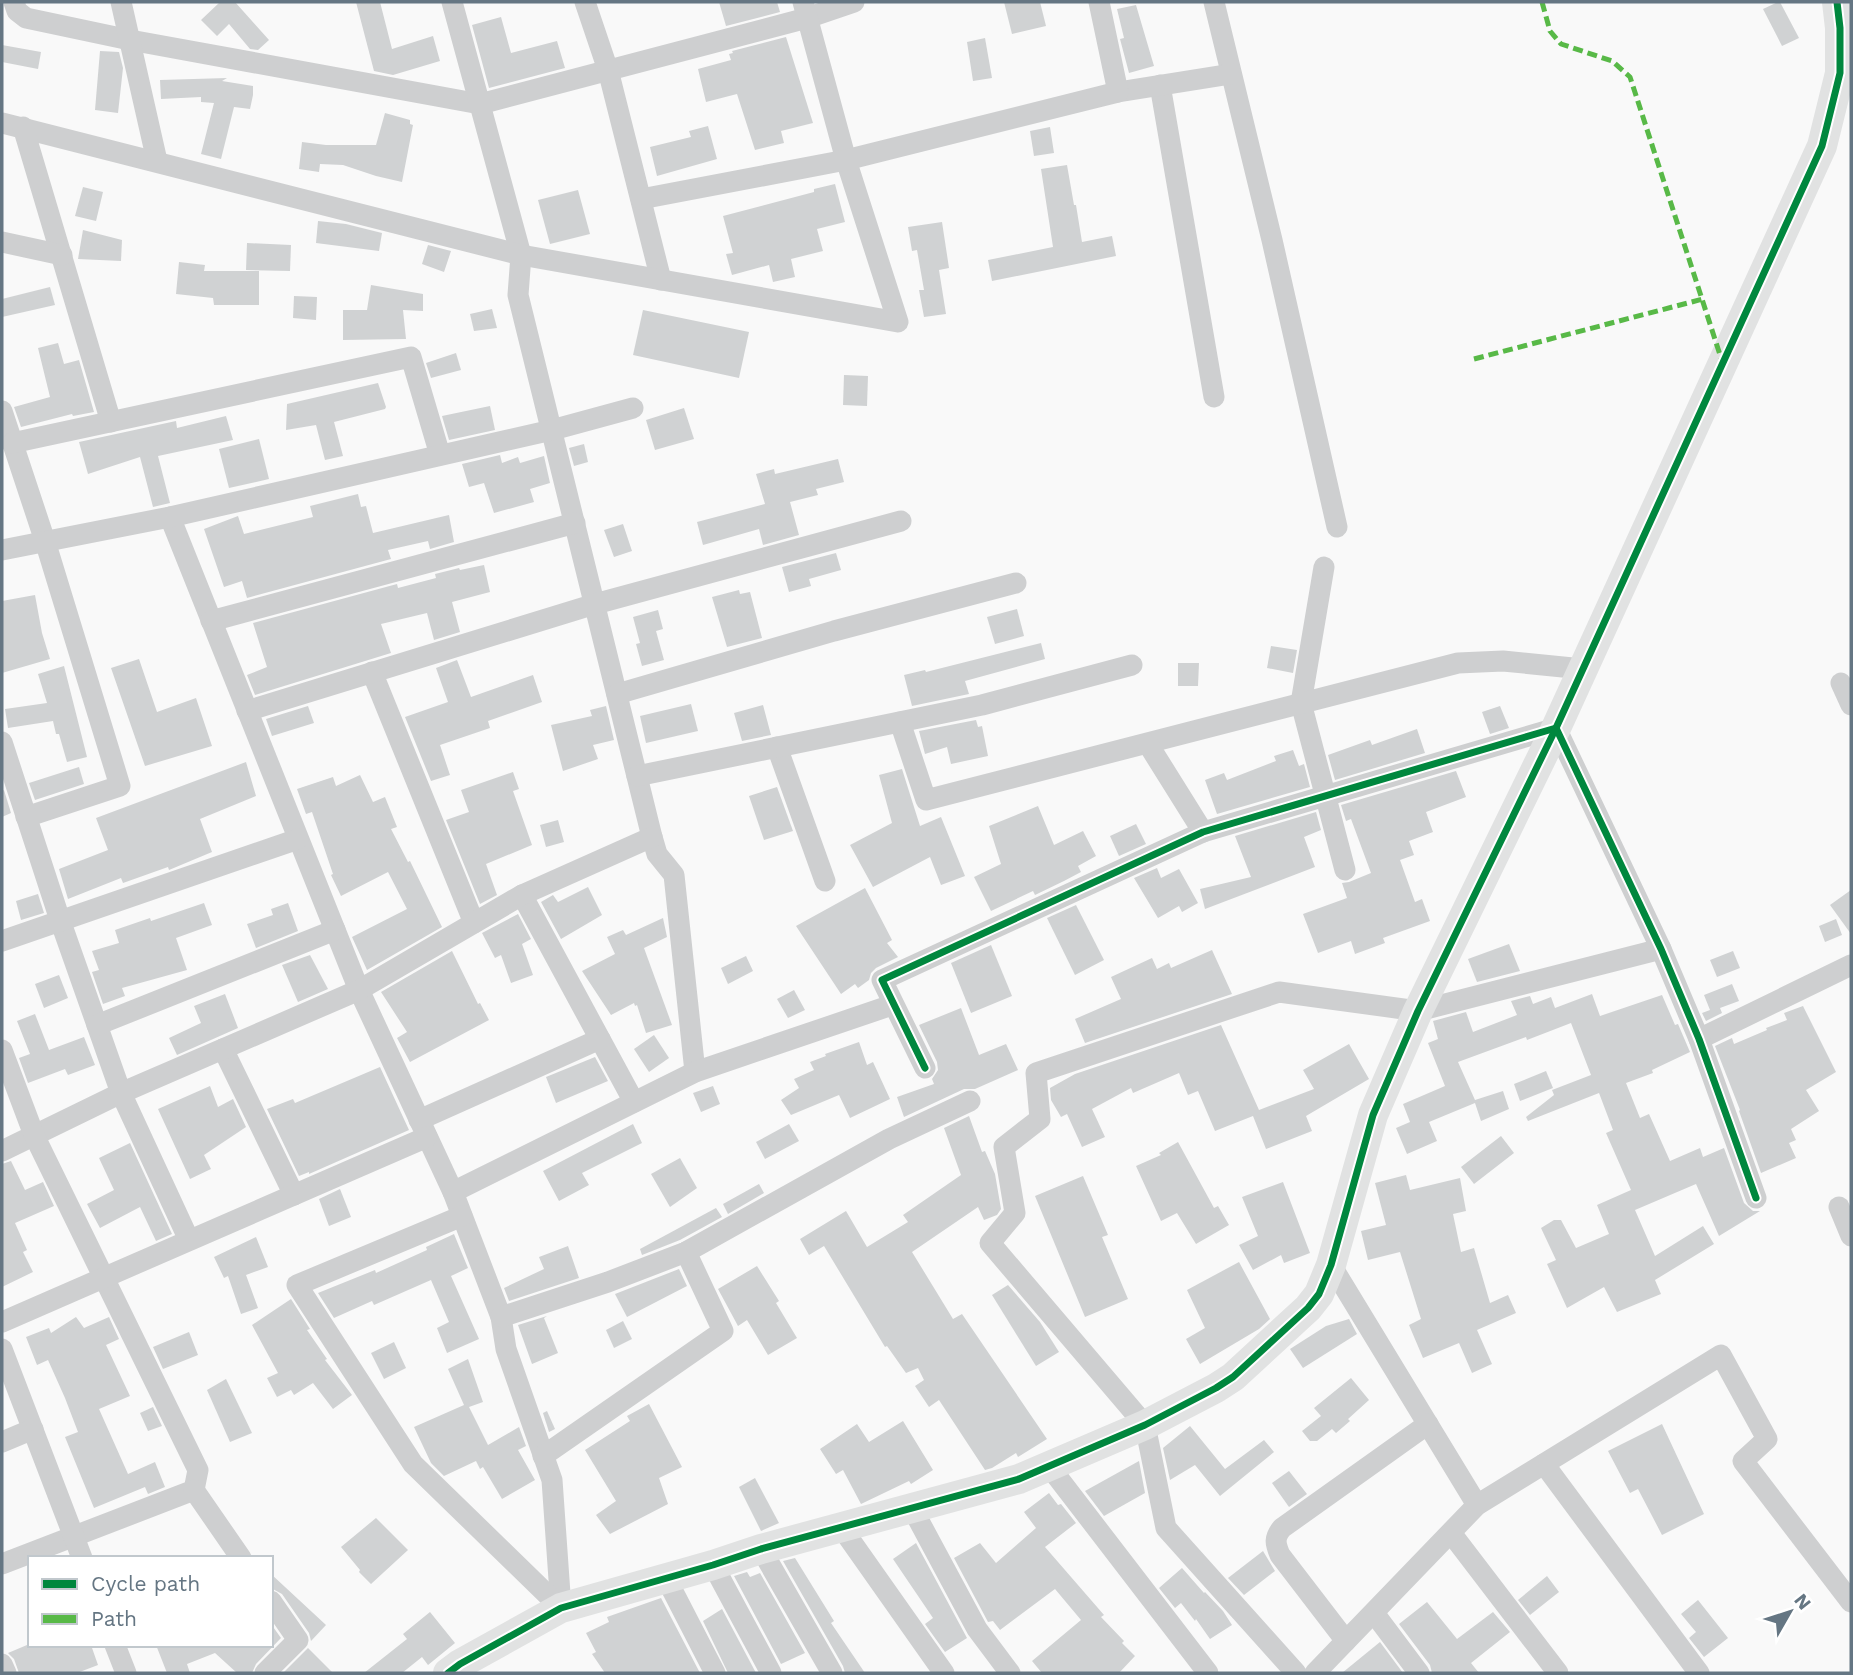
<svg xmlns="http://www.w3.org/2000/svg" width="1853" height="1675" viewBox="0 0 1853 1675" font-family="'Work Sans',sans-serif">
<rect width="100%" height="100%" fill="#f9f9f9"/>
<g fill="#d0d2d3">
<polygon points="220,2 235,2 269,40 258,50 250,49 229,24 217,36 201,20"/>
<polygon points="356,2 380,2 392,49 433,36 440,61 393,75 374,71"/>
<polygon points="719,2 777,2 780,12 726,26"/>
<polygon points="1004,2 1040,2 1046,26 1012,34"/>
<polygon points="1778,2 1780,2 1799,38 1782,46 1763,9"/>
<polygon points="1136,5 1154,66 1129,73 1120,39 1124,38 1117,9"/>
<polygon points="501,17 511,53 557,41 565,68 489,88 472,25"/>
<polygon points="786,37 813,123 781,131 784,143 755,150 737,94 706,102 698,69 731,60 729,54 733,53 732,51"/>
<polygon points="985,38 992,78 973,81 967,42"/>
<polygon points="2,45 41,52 38,69 2,62"/>
<polygon points="100,51 119,52 123,68 118,113 95,110"/>
<polygon points="227,78 222,81 253,86 253,95 250,109 234,107 221,159 201,154 214,103 201,102 201,97 161,99 160,80"/>
<polygon points="385,113 410,120 410,124 413,125 402,182 376,176 343,165 320,164 319,172 299,169 302,142 326,145 376,145"/>
<polygon points="708,126 717,159 657,176 650,147 691,137 689,131"/>
<polygon points="1050,127 1054,153 1034,156 1030,131"/>
<polygon points="1067,165 1074,205 1076,205 1082,242 1112,236 1116,256 992,281 988,260 1053,247 1041,169"/>
<polygon points="835,184 845,222 817,229 823,251 791,259 795,277 773,282 769,265 732,275 726,254 733,253 723,216 814,192 814,189"/>
<polygon points="83,187 103,192 96,221 75,216"/>
<polygon points="578,190 590,234 550,244 538,200"/>
<polygon points="318,221 346,224 382,233 379,251 316,243"/>
<polygon points="942,222 949,268 939,270 946,314 924,317 919,290 924,290 917,250 912,251 908,227"/>
<polygon points="83,230 122,240 121,261 78,259"/>
<polygon points="247,243 291,245 290,271 246,270"/>
<polygon points="428,245 451,251 444,272 422,264"/>
<polygon points="179,262 205,265 204,271 259,271 259,305 214,305 213,298 176,294"/>
<polygon points="371,285 423,294 423,311 403,310 406,339 343,340 343,310 367,310"/>
<polygon points="50,287 55,305 2,317 2,299"/>
<polygon points="294,296 317,297 316,320 293,318"/>
<polygon points="492,309 497,328 474,331 470,314"/>
<polygon points="643,310 749,332 739,378 633,355"/>
<polygon points="58,343 64,364 79,360 94,412 73,416 72,414 21,427 14,407 50,397 38,348"/>
<polygon points="456,353 461,370 431,378 426,363"/>
<polygon points="844,375 868,376 867,406 843,405"/>
<polygon points="378,383 386,407 385,409 334,422 343,456 325,460 316,425 286,430 287,404"/>
<polygon points="490,406 495,430 449,440 442,416"/>
<polygon points="684,408 694,439 655,450 646,420"/>
<polygon points="226,416 233,440 158,456 170,503 153,507 140,457 88,474 79,442 176,421 177,428"/>
<polygon points="259,439 269,479 229,488 219,449"/>
<polygon points="584,444 588,462 574,466 569,448"/>
<polygon points="500,455 502,463 518,457 520,463 544,456 550,483 530,489 534,502 494,513 484,483 469,487 462,464"/>
<polygon points="838,459 844,482 816,489 818,495 790,502 799,535 763,545 759,529 703,545 697,522 765,504 756,474 774,469 775,474"/>
<polygon points="358,494 361,507 366,506 373,533 449,515 454,542 430,549 428,541 388,550 391,559 247,598 242,581 224,587 204,529 238,516 244,534 313,517 310,506"/>
<polygon points="623,524 632,551 614,557 604,530"/>
<polygon points="836,553 841,570 809,579 811,586 789,592 782,567"/>
<polygon points="484,565 490,592 452,602 460,632 434,640 427,613 381,624 391,653 255,695 247,675 267,667 253,623 397,584 398,588 436,578 435,574 459,568 460,570"/>
<polygon points="739,590 740,594 750,592 762,638 727,647 712,597"/>
<polygon points="35,595 42,633 50,659 2,673 2,601"/>
<polygon points="1017,609 1024,636 995,644 987,617"/>
<polygon points="658,610 663,629 656,631 664,660 642,666 636,644 640,643 633,617"/>
<polygon points="1041,643 1045,659 965,681 969,694 912,706 904,675 925,670 926,672"/>
<polygon points="1271,646 1297,650 1293,673 1267,668"/>
<polygon points="139,659 157,712 196,698 212,746 145,766 111,668"/>
<polygon points="457,660 471,697 533,675 542,702 488,721 490,728 440,745 450,775 431,781 405,717 448,702 436,668"/>
<polygon points="1178,663 1199,663 1198,686 1178,686"/>
<polygon points="64,666 87,757 67,762 59,734 56,734 53,721 8,728 5,709 47,703 38,674"/>
<polygon points="691,704 698,731 646,743 640,716"/>
<polygon points="763,705 771,735 742,741 734,713"/>
<polygon points="308,706 314,723 272,736 266,719"/>
<polygon points="606,706 614,740 593,745 598,759 563,771 551,725 592,716 590,710"/>
<polygon points="1500,706 1509,728 1490,734 1482,712"/>
<polygon points="976,720 978,727 982,726 988,756 951,764 947,747 925,754 919,731"/>
<polygon points="1417,729 1425,753 1335,780 1328,755 1370,740 1372,745"/>
<polygon points="1293,750 1299,766 1304,764 1310,787 1217,814 1205,780 1224,773 1227,780 1276,761 1274,756"/>
<polygon points="246,762 256,796 200,819 212,852 169,870 168,867 123,883 121,878 68,899 59,869 108,850 96,818"/>
<polygon points="79,767 84,784 35,800 29,783"/>
<polygon points="902,769 920,826 941,817 965,876 941,885 930,857 873,887 850,845 892,823 879,775"/>
<polygon points="1456,771 1466,797 1426,812 1433,832 1409,841 1414,855 1400,860 1415,902 1422,899 1430,921 1383,938 1385,943 1355,954 1351,941 1318,953 1303,914 1347,898 1342,883 1349,882 1371,873 1351,819 1346,821 1341,805"/>
<polygon points="513,772 519,789 513,791 532,845 486,864 497,895 480,904 446,820 469,812 461,790"/>
<polygon points="360,775 373,802 385,797 397,827 391,829 408,862 410,861 442,927 367,970 352,937 407,909 388,872 341,896 331,875 333,874 312,812 306,814 297,789 333,777 336,786"/>
<polygon points="777,787 793,831 764,840 749,796"/>
<polygon points="4,790 11,813 2,817 2,791"/>
<polygon points="1038,806 1054,845 1083,831 1096,856 1078,866 1081,872 1064,881 1035,895 1033,891 991,911 974,877 1001,864 989,826"/>
<polygon points="1316,812 1321,830 1304,837 1315,867 1205,909 1200,889 1251,877 1235,836"/>
<polygon points="558,820 564,842 546,847 540,825"/>
<polygon points="1136,824 1146,844 1119,856 1110,836"/>
<polygon points="1157,868 1161,878 1179,869 1198,903 1182,912 1179,906 1158,918 1134,878"/>
<polygon points="588,887 602,915 561,939 541,902 553,895 558,902"/>
<polygon points="865,888 892,940 887,943 898,957 876,968 871,973 869,980 858,988 855,984 841,994 796,926"/>
<polygon points="1851,890 1851,934 1830,905"/>
<polygon points="38,894 44,913 21,920 16,901"/>
<polygon points="204,903 212,925 176,938 187,970 122,988 125,996 103,1004 92,972 99,970 92,951 119,943 115,930 150,918 151,921"/>
<polygon points="288,903 298,931 256,948 247,924 273,915 271,909"/>
<polygon points="1076,905 1104,960 1075,975 1047,918"/>
<polygon points="518,914 531,939 522,944 533,975 511,983 501,955 495,958 482,933"/>
<polygon points="663,918 667,937 644,948 672,1025 646,1033 637,1005 635,1006 634,1003 611,1015 582,971 615,954 607,937 623,930 626,935"/>
<polygon points="1836,919 1842,935 1825,942 1819,926"/>
<polygon points="1509,944 1520,971 1477,982 1468,959"/>
<polygon points="991,945 1012,996 971,1013 951,963"/>
<polygon points="1212,950 1232,994 1085,1043 1075,1019 1121,999 1111,977 1152,958 1157,969 1169,963 1171,968"/>
<polygon points="452,951 478,1004 480,1003 489,1020 410,1062 397,1038 407,1032 381,992"/>
<polygon points="1733,951 1740,968 1717,977 1710,960"/>
<polygon points="310,955 328,989 298,1002 282,965"/>
<polygon points="746,956 753,971 728,984 721,968"/>
<polygon points="59,975 68,998 44,1008 35,984"/>
<polygon points="1732,984 1739,1001 1720,1008 1722,1013 1706,1021 1702,1013 1710,1010 1704,995"/>
<polygon points="794,990 805,1010 788,1018 777,999"/>
<polygon points="225,994 238,1028 177,1055 169,1038 201,1023 194,1006"/>
<polygon points="1592,994 1600,1016 1662,995 1675,1025 1678,1024 1690,1052 1652,1070 1653,1073 1626,1083 1640,1118 1649,1114 1670,1161 1700,1148 1703,1157 1724,1148 1744,1203 1753,1211 1760,1211 1719,1236 1696,1184 1635,1210 1655,1256 1703,1226 1714,1244 1655,1280 1661,1294 1617,1312 1604,1287 1567,1308 1547,1264 1556,1260 1541,1228 1554,1220 1561,1220 1576,1248 1609,1234 1597,1205 1631,1190 1606,1133 1613,1130 1599,1093 1528,1121 1526,1117 1554,1095 1552,1090 1591,1075 1571,1023 1527,1040 1526,1037 1458,1062 1475,1100 1503,1091 1509,1109 1481,1121 1475,1103 1429,1122 1437,1141 1407,1154 1396,1128 1410,1122 1403,1104 1445,1086 1428,1043 1438,1039 1433,1021 1466,1012 1473,1032 1517,1015 1511,1001 1530,996 1533,1004 1551,997 1555,1008"/>
<polygon points="1803,1006 1836,1072 1806,1090 1819,1111 1791,1129 1796,1140 1789,1143 1796,1158 1761,1173 1739,1111 1740,1110 1715,1046 1732,1038 1734,1044 1767,1030 1766,1028 1787,1020 1784,1013"/>
<polygon points="961,1008 979,1055 1006,1044 1018,1070 975,1089 964,1089 904,1117 897,1097 934,1084 932,1079 938,1070 937,1062 919,1025"/>
<polygon points="35,1014 49,1050 84,1037 95,1065 68,1075 65,1069 28,1083 19,1058 30,1054 17,1021"/>
<polygon points="1221,1025 1259,1110 1314,1089 1303,1070 1349,1044 1369,1079 1306,1116 1312,1131 1266,1149 1253,1116 1215,1131 1198,1091 1188,1095 1179,1073 1133,1093 1131,1088 1092,1109 1105,1137 1082,1147 1067,1114 1061,1117 1051,1100 1050,1088 1075,1074"/>
<polygon points="654,1035 669,1058 649,1072 634,1049"/>
<polygon points="859,1042 867,1065 873,1062 890,1099 850,1118 839,1095 791,1115 781,1100 799,1088 794,1079 814,1070 810,1062 826,1056 825,1054"/>
<polygon points="595,1057 608,1081 556,1103 546,1077"/>
<polygon points="380,1067 409,1130 309,1174 309,1172 299,1176 267,1109 293,1099 295,1103"/>
<polygon points="1546,1071 1553,1088 1520,1101 1514,1084"/>
<polygon points="210,1086 218,1107 233,1099 246,1127 204,1155 211,1169 190,1179 158,1109"/>
<polygon points="713,1086 720,1104 701,1112 693,1093"/>
<polygon points="969,1116 982,1152 985,1151 995,1174 1001,1209 997,1215 984,1220 978,1207 912,1252 953,1319 962,1314 1047,1439 1018,1457 1016,1453 992,1468 985,1470 939,1400 929,1407 915,1386 924,1380 918,1368 906,1373 887,1346 885,1347 824,1246 809,1255 800,1239 846,1211 867,1247 908,1222 903,1215 961,1175 944,1128"/>
<polygon points="633,1124 642,1143 582,1173 589,1185 559,1201 543,1171"/>
<polygon points="789,1124 799,1141 765,1159 756,1142"/>
<polygon points="1501,1136 1514,1153 1474,1184 1461,1167"/>
<polygon points="1178,1142 1214,1208 1218,1206 1229,1225 1196,1244 1177,1213 1161,1221 1136,1166 1161,1155 1159,1153"/>
<polygon points="130,1143 172,1234 156,1241 140,1207 100,1228 87,1204 114,1190 99,1158"/>
<polygon points="680,1158 697,1188 670,1207 651,1174"/>
<polygon points="11,1161 25,1190 43,1182 54,1206 15,1223 27,1250 23,1252 33,1272 2,1287 2,1164"/>
<polygon points="1406,1175 1410,1190 1460,1178 1466,1211 1453,1214 1461,1252 1474,1248 1490,1303 1508,1295 1516,1313 1477,1330 1492,1364 1472,1373 1459,1343 1423,1358 1409,1325 1421,1319 1400,1252 1368,1260 1361,1231 1386,1225 1375,1183"/>
<polygon points="1083,1176 1108,1235 1102,1237 1128,1299 1085,1317 1035,1196"/>
<polygon points="1283,1182 1310,1253 1284,1263 1281,1255 1253,1270 1239,1245 1258,1236 1242,1197"/>
<polygon points="759,1184 764,1193 728,1214 723,1204"/>
<polygon points="340,1189 351,1217 329,1226 319,1199"/>
<polygon points="716,1208 722,1217 680,1240 642,1255 640,1249"/>
<polygon points="454,1234 468,1268 451,1276 479,1339 447,1353 437,1328 449,1322 431,1280 374,1305 372,1301 334,1318 318,1293 375,1270 376,1273 427,1250 426,1247"/>
<polygon points="256,1237 268,1267 246,1275 258,1308 241,1314 228,1276 224,1278 214,1257"/>
<polygon points="568,1246 579,1278 509,1301 504,1288 544,1269 539,1257"/>
<polygon points="1239,1262 1270,1319 1259,1329 1200,1364 1186,1339 1205,1328 1187,1290"/>
<polygon points="757,1266 779,1301 776,1303 797,1338 768,1355 747,1320 738,1326 718,1289"/>
<polygon points="679,1269 687,1286 627,1317 615,1294"/>
<polygon points="1008,1285 1040,1322 1059,1352 1036,1366 992,1295"/>
<polygon points="291,1299 310,1329 307,1330 327,1359 325,1360 352,1395 333,1409 313,1383 294,1395 291,1390 277,1397 267,1378 278,1373 252,1325"/>
<polygon points="547,1316 544,1318 558,1353 532,1364 518,1325"/>
<polygon points="76,1317 84,1328 109,1317 119,1339 106,1345 130,1396 99,1409 128,1474 155,1462 165,1487 148,1494 145,1487 94,1508 65,1437 78,1432 65,1398 48,1360 37,1365 26,1337 49,1328 51,1333"/>
<polygon points="1349,1319 1357,1334 1303,1368 1290,1349 1326,1326"/>
<polygon points="623,1321 632,1339 614,1348 606,1330"/>
<polygon points="189,1332 198,1355 163,1369 153,1347"/>
<polygon points="394,1342 406,1368 384,1379 371,1353"/>
<polygon points="468,1359 483,1402 469,1407 488,1445 519,1427 526,1446 518,1450 535,1480 502,1499 483,1467 480,1469 476,1461 444,1476 431,1463 414,1427 464,1405 448,1369"/>
<polygon points="1351,1378 1369,1400 1348,1419 1350,1421 1336,1433 1332,1429 1317,1441 1310,1441 1302,1431 1321,1416 1314,1408"/>
<polygon points="226,1379 252,1433 230,1442 207,1390"/>
<polygon points="649,1404 682,1467 659,1478 668,1504 610,1534 596,1515 616,1501 585,1450 630,1421 627,1416"/>
<polygon points="153,1407 162,1426 148,1431 140,1413"/>
<polygon points="547,1411 555,1429 549,1432 543,1413"/>
<polygon points="903,1421 933,1470 911,1484 909,1481 861,1504 843,1470 836,1474 820,1449 857,1424 869,1442"/>
<polygon points="1662,1424 1704,1514 1662,1535 1638,1489 1630,1493 1608,1451"/>
<polygon points="1190,1426 1225,1469 1264,1440 1274,1452 1220,1496 1195,1465 1170,1480 1163,1448"/>
<polygon points="1139,1461 1145,1493 1104,1516 1085,1491"/>
<polygon points="1289,1471 1307,1494 1289,1507 1272,1483"/>
<polygon points="755,1478 779,1523 761,1531 739,1487"/>
<polygon points="1049,1493 1058,1505 1061,1504 1076,1523 1045,1547 1104,1615 1101,1617 1124,1641 1122,1643 1135,1656 1119,1673 1042,1673 1032,1661 1081,1620 1055,1589 1000,1630 993,1621 988,1622 954,1558 980,1543 996,1563 1036,1528 1024,1512"/>
<polygon points="376,1518 408,1550 371,1584 359,1572 360,1570 341,1547"/>
<polygon points="916,1543 967,1638 945,1652 925,1624 933,1618 893,1559"/>
<polygon points="1263,1551 1275,1571 1244,1595 1228,1578"/>
<polygon points="795,1558 834,1621 831,1623 865,1673 845,1673 843,1666 783,1561"/>
<polygon points="1182,1568 1204,1593 1205,1592 1223,1611 1232,1625 1210,1639 1196,1619 1195,1621 1181,1603 1175,1608 1159,1588"/>
<polygon points="747,1572 750,1577 760,1573 805,1653 781,1664 734,1576"/>
<polygon points="271,1574 326,1625 311,1641 309,1633 282,1594 271,1588"/>
<polygon points="1547,1576 1559,1592 1530,1615 1518,1600"/>
<polygon points="661,1598 700,1673 605,1673 592,1654 596,1652 586,1633 609,1622 607,1617"/>
<polygon points="1698,1600 1728,1638 1704,1657 1689,1638 1696,1632 1681,1614"/>
<polygon points="1427,1602 1457,1639 1493,1612 1510,1632 1471,1663 1479,1673 1432,1673 1430,1665 1399,1624"/>
<polygon points="722,1609 756,1673 728,1673 703,1621"/>
<polygon points="430,1612 455,1643 428,1665 422,1657 402,1673 364,1673 407,1639 403,1634"/>
<polygon points="271,1624 281,1638 256,1664 252,1673 237,1673 215,1653 187,1664 190,1673 167,1673 156,1645 271,1645"/>
<polygon points="1380,1642 1403,1673 1342,1673"/>
<polygon points="27,1645 91,1645 98,1665 77,1673 19,1673 14,1659 8,1653"/>
<polygon points="308,1648 333,1673 283,1673"/>
</g>
<g fill="none" stroke-linecap="round" stroke-linejoin="round">
<g stroke="#cecfd0" stroke-width="21">
<polyline points="14,2 17,11 26,18 130,40 480,104 807,18 854,2"/>
<polyline points="121,2 157,161"/>
<polyline points="452,2 521,255 518,295 652,837 657,854 674,875 695,1072"/>
<polyline points="585,2 608,70 661,280"/>
<polyline points="1214,2 1272,240 1337,527"/>
<polyline points="1160,85 1214,397"/>
<polyline points="1118,92 1231,74"/>
<polyline points="2,123 521,255 898,322 846,160 803,2"/>
<polyline points="23,127 111,422"/>
<polyline points="641,199 846,160 1118,92 1099,2"/>
<polyline points="2,242 62,255"/>
<polyline points="2,411 45,541 120,786 26,817"/>
<polyline points="12,443 411,357 440,455"/>
<polyline points="170,517 359,990 453,1192 501,1317 506,1349 552,1480 561,1608"/>
<polyline points="2,550 170,517 552,430 633,408"/>
<polyline points="1324,567 1301,703 1345,870"/>
<polyline points="211,621 575,523"/>
<polyline points="372,672 474,923"/>
<polyline points="1841,683 1851,705"/>
<polyline points="617,694 834,631 1016,583"/>
<polyline points="247,711 595,604 901,521"/>
<polyline points="900,722 926,800 1458,663 1503,661 1583,669"/>
<polyline points="2,742 60,920 121,1093 2,1151"/>
<polyline points="1148,744 1203,832"/>
<polyline points="777,747 825,881"/>
<polyline points="637,776 982,705 1132,665"/>
<polyline points="522,895 634,1102"/>
<polyline points="2,941 298,839"/>
<polyline points="97,1025 335,930"/>
<polyline points="1699,1039 1851,965"/>
<polyline points="223,1049 294,1195"/>
<polyline points="2,1050 34,1135 198,1470 194,1490 2,1564"/>
<polyline points="925,1068 882,980 1203,832 1556,728 1661,949 1699,1039 1756,1198"/>
<polyline points="419,1120 600,1039"/>
<polyline points="453,1192 695,1072 892,1005"/>
<polyline points="1839,1207 1851,1236"/>
<polyline points="462,1216 297,1285 413,1464 561,1608"/>
<polyline points="189,1240 121,1093 359,990 522,895 652,837"/>
<polyline points="1331,1265 1477,1505"/>
<polyline points="501,1317 608,1282 686,1252 889,1139 970,1101"/>
<polyline points="2,1322 427,1137"/>
<polyline points="2,1349 82,1558"/>
<polyline points="2,1442 33,1429"/>
<polyline points="543,1456 723,1331 686,1252"/>
<polyline points="1544,1464 1699,1673"/>
<polyline points="1049,1466 1208,1673"/>
<polyline points="194,1490 241,1558"/>
<polyline points="912,1508 977,1629 1010,1673"/>
<polyline points="841,1527 944,1673"/>
<polyline points="1451,1533 1558,1673"/>
<polyline points="761,1549 832,1673"/>
<polyline points="713,1565 771,1673"/>
<polyline points="666,1578 715,1673"/>
<polyline points="1374,1613 1419,1673"/>
<path d="M1346,1641L1280,1555C1275,1543 1274,1538 1282,1528L1428,1424"/>
<polyline points="115,1645 126,1673"/>
<polyline points="2,1664 6,1673"/>
<polyline points="265,1673 298,1640 271,1601"/>
<polyline points="1296,1673 1166,1528 1145,1425 990,1243 1015,1213 1004,1147 1040,1119 1036,1073 1279,992 1418,1011 1661,949"/>
<polyline points="1315,1673 1477,1505 1721,1355 1767,1439 1743,1461 1851,1602"/>
</g>
<polyline stroke="#e1e2e2" stroke-width="30" points="448,1673 460,1664 561,1608 713,1565 761,1549 1019,1479 1145,1425 1216,1388 1233,1377 1308,1308 1319,1294 1331,1265 1373,1115 1418,1011 1556,728 1822,146 1840,73 1840,28 1837,2"/>
<g stroke="#58b947" stroke-width="5" stroke-dasharray="10 5" stroke-linecap="butt">
<polyline points="1542,2 1550,31 1561,44 1612,61 1630,77 1723,364"/>
<polyline points="1474,359 1703,299"/>
</g>
<defs>
<g id="cycleway">
<polyline points="925,1068 882,980 1203,832 1556,728 1661,949 1699,1039 1756,1198"/>
<polyline points="448,1673 460,1664 561,1608 713,1565 761,1549 1019,1479 1145,1425 1216,1388 1233,1377 1308,1308 1319,1294 1331,1265 1373,1115 1418,1011 1556,728 1822,146 1840,73 1840,28 1837,2"/>
</g>
</defs>
<use href="#cycleway" stroke="#fff" stroke-width="11"/>
<use href="#cycleway" stroke="#00873e" stroke-width="7"/>
</g>
<rect width="1853" height="1675" fill="none" stroke="#657683" stroke-width="7"/>
<rect x="28" y="1556" width="245" height="91" fill="#ffffff" stroke="#c1c8cd" stroke-width="2"/>
<rect x="42" y="1579" width="35" height="10" fill="#00873e" stroke="#c1c8cd" stroke-width="2"/>
<text x="91" y="1591" font-size="21" fill="#657683">Cycle path</text>
<rect x="42" y="1614" width="35" height="10" fill="#58b947" stroke="#c1c8cd" stroke-width="2"/>
<text x="91" y="1626" font-size="21" fill="#657683">Path</text>
<g transform="translate(1790 1612) rotate(51)" stroke="#ffffff" stroke-width="5" paint-order="stroke">
<path d="M0-5L12 26L0 18L-12 26Z" fill="#657683"/>
<text y="-10" font-size="19" font-weight="bold" text-anchor="middle" fill="#657683">N</text>
</g>
</svg>
